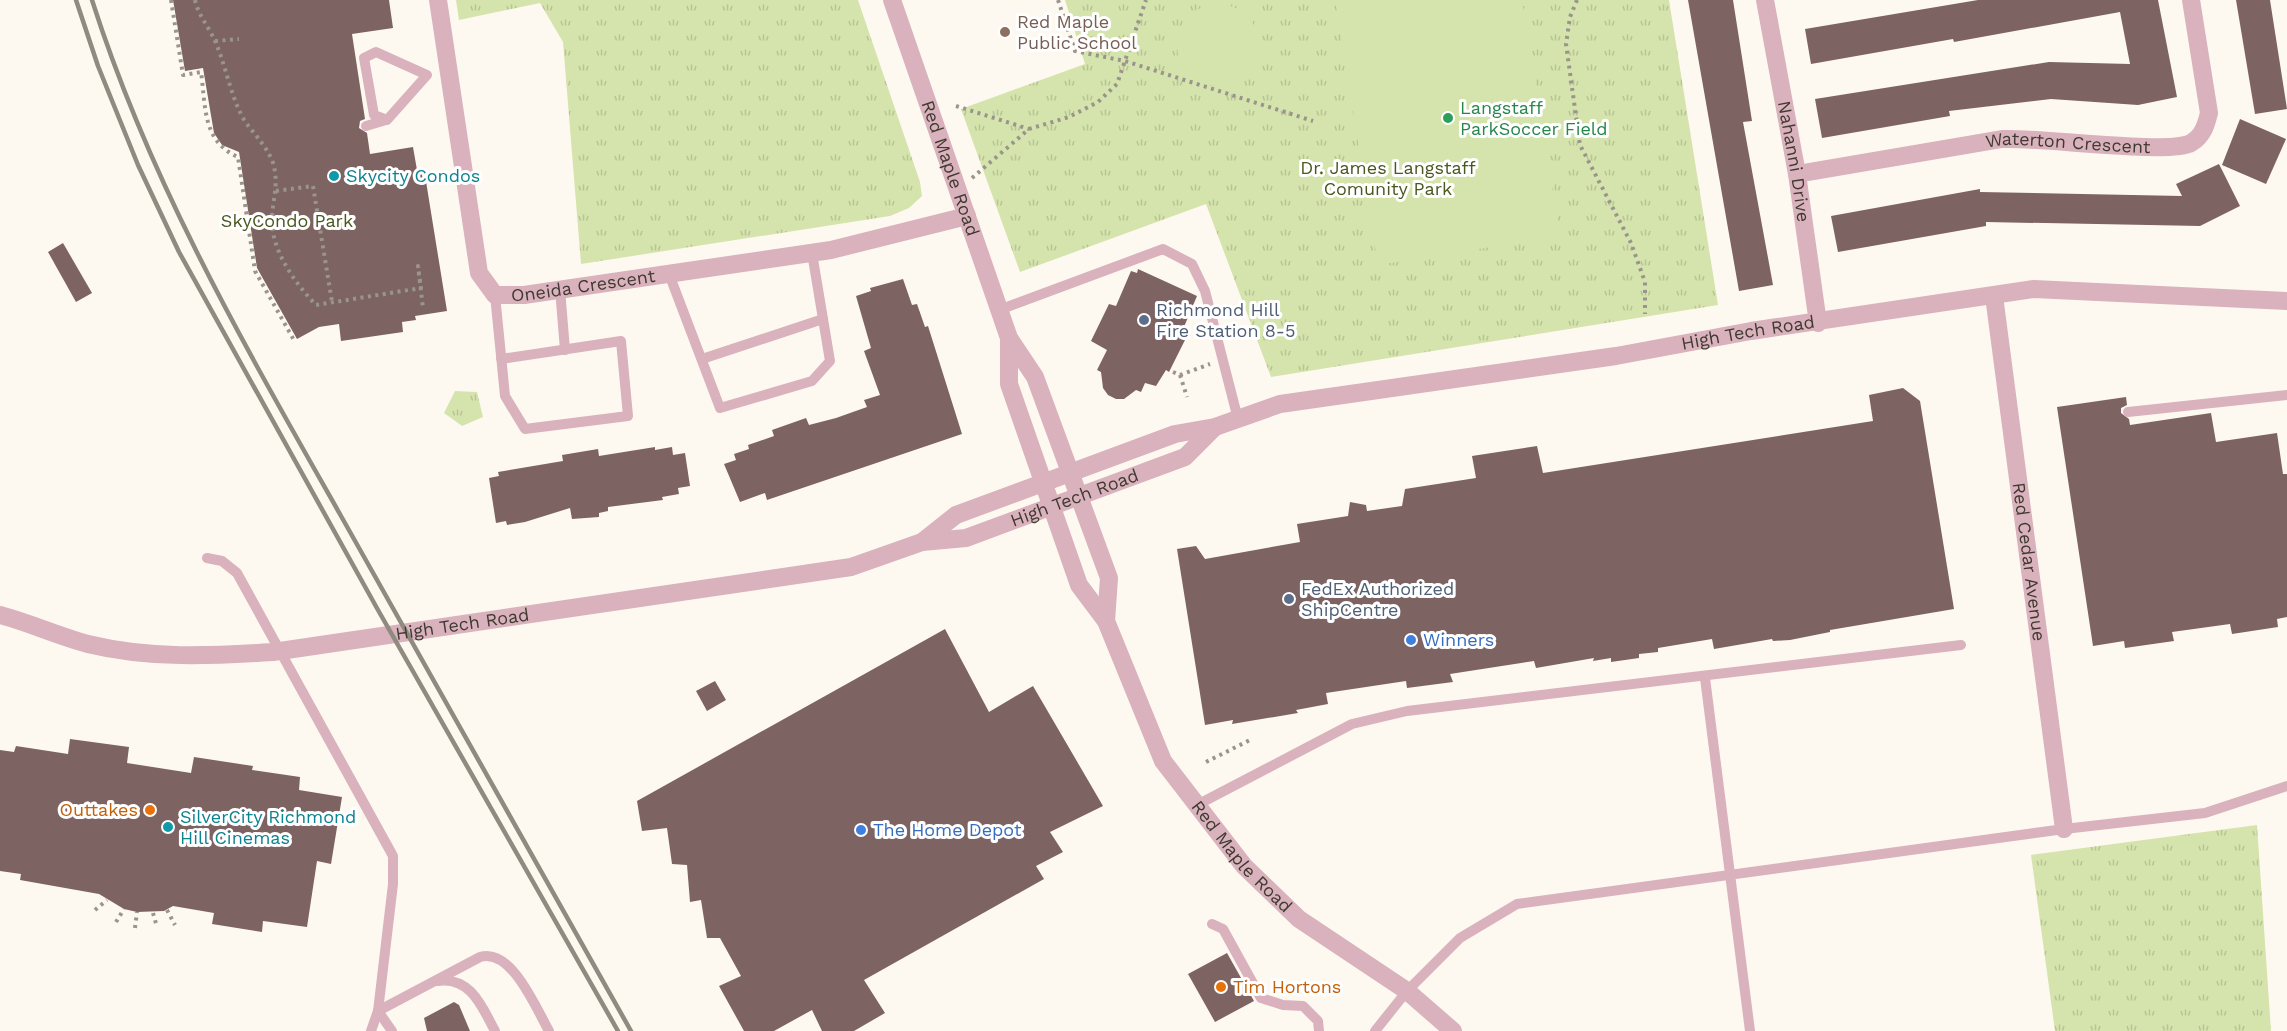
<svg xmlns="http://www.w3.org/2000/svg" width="2287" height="1031" viewBox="0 0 2287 1031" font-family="'Work Sans',sans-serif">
<defs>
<pattern id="grass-tufts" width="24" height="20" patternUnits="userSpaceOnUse" patternTransform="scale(1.5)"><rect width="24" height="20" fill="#d5e4ac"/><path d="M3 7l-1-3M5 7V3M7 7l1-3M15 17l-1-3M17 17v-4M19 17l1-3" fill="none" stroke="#b8c494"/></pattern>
</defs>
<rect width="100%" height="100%" fill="#fef9f0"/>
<g fill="url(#grass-tufts)">
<polygon points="456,0 858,0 920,182 922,196 909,208 890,216 581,264 563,42 540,3 459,20"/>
<polygon points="1065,0 1669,0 1718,305 1271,377 1206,204 1020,272 961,109 1085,64"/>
<polygon points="455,391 477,392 483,417 462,426 444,413"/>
<polygon points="2257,825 2271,1031 2055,1031 2031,855"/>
</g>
<g fill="#d5e4ac">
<polygon points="1335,0 1522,0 1560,236 1378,265"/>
<circle cx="1218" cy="45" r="41"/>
</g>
<g fill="#7d6362">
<polygon points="173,0 389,0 393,28 352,34 365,119 360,121 359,128 367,133 370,154 413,147 417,170 424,169 447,311 415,316 416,320 402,322 403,332 341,341 339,324 319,327 297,339 257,268 239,152 222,145 214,133 203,68 185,71"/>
<polygon points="1688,0 1733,0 1752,121 1743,122 1773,285 1739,291"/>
<polygon points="1978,0 2158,0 2177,97 2138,105 2051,99 1949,111 1950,116 1822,138 1815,99 2049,62 2130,64 2120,12 1954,42 1953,39 1811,64 1805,29"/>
<polygon points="2236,0 2270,0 2287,109 2255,114"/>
<polygon points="2240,119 2286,139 2266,184 2222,165"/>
<polygon points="2219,164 2240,206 2200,226 1986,222 1986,226 1838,252 1831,216 1980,189 1980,192 2182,196 2176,184"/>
<polygon points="63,243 92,293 76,302 48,252"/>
<polygon points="1138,269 1197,296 1181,334 1186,338 1169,372 1166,370 1156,386 1145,383 1141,392 1136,390 1124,399 1116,399 1108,395 1103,388 1101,372 1097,370 1107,350 1091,341 1109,304 1116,306 1131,271 1137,273"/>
<polygon points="903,279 912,305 917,304 925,327 928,326 962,434 767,500 765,493 740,502 724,464 736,460 734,454 749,449 748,445 774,436 772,430 806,418 809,425 836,418 867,407 864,400 880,395 864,351 871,348 856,296 871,291 870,288"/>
<polygon points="1903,388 1920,401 1954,609 1830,630 1830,632 1790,640 1773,641 1772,639 1714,649 1712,639 1658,648 1658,652 1639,654 1639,658 1611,662 1611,658 1593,661 1594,658 1536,668 1534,661 1450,674 1453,682 1407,688 1406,681 1326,693 1328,704 1296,710 1298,713 1232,724 1233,720 1205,725 1177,549 1196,546 1205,559 1300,542 1297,524 1348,516 1350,502 1366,505 1367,511 1402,506 1405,489 1476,478 1472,456 1537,446 1543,473 1873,421 1869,395"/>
<polygon points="2126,397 2127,405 2121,408 2121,413 2129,419 2130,425 2211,413 2216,442 2277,433 2283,474 2287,474 2287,617 2277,619 2278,627 2232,634 2230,624 2172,632 2174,641 2125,648 2124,641 2093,646 2057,407"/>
<polygon points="655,447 655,450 672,447 673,455 685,453 690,486 678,488 679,494 662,497 663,500 608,507 608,511 599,513 599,517 572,519 570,508 525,522 507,525 506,521 496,523 489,478 499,476 498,472 563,461 562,455 598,449 599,456"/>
<polygon points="945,629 989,712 1033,686 1103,806 1050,832 1063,852 1036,866 1044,879 864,980 885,1013 854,1031 822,1031 812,1010 774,1031 744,1031 719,986 741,976 720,938 707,938 701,900 690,902 687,865 672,864 667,828 642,831 637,801"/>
<polygon points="715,681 726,700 707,711 696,691"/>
<polygon points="70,739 129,747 127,763 191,773 194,757 253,766 252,770 300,777 299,790 342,797 331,864 317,861 307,927 263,921 262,932 212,924 214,913 173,906 164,911 137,912 124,909 99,894 20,880 21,874 0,871 0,750 14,752 16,746 68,754"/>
<polygon points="1227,953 1254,1001 1215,1022 1188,974"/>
<polygon points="454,1002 459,1005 470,1031 427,1031 424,1018"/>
</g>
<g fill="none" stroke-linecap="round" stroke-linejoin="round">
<g stroke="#9a958c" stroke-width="4" stroke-dasharray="3 4.5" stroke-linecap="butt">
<path d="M171,0L183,75L201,72C206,107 202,141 238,157L255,271L295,342"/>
<path d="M195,0C198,15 209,27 215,41C226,66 230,94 243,118C253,134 266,144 273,163C279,183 273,198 272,217C270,249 295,283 316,305L421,288L418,266L423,308"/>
<polyline points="1058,0 1075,51 1125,61 1313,121"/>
<polyline points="1577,0 1570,17 1566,44 1580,145 1631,243 1645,282 1645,314"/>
<polyline points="215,41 239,39"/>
<polyline points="956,106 1029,129"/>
<polyline points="972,178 1029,129 1069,117 1098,102 1117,84 1146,0"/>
<polyline points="276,191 313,186 332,302"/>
<polyline points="1173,372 1180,375 1210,364"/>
<polyline points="1180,375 1187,397"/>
<polyline points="1206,762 1250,740"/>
<polyline points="95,910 107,900"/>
<polyline points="167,910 175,925"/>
<polyline points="153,913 157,927"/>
<polyline points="116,922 124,909"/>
<polyline points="135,928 137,912"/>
</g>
<g stroke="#d9b2bd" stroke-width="10">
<polygon points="376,52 427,75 387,120 374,115 364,58"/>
<polyline points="366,126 386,120"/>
<polyline points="669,274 720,408 812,381 830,361 812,253"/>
<polyline points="560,289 565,350"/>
<polyline points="495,295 505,396 525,429 628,416 621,341 501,359"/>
<polyline points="999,310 1163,249 1192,264 1205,291 1238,419"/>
<polyline points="702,359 823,319"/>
<polyline points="2128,412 2287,395"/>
<polyline points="207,558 222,561 237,573 393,856 393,884 378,1011 371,1031"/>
<polyline points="1705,678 1750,1031"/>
<polyline points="1195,806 1352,724 1407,711 1961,645"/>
<polyline points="1212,924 1223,929 1261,998 1283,1005 1303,1006 1318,1021 1319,1031"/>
<path d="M437,981C471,976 482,1007 495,1031"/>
<path d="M378,1011L480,957C511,947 536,1008 549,1031"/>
<polyline points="378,1011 392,1031"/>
<polyline points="1375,1031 1407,991 1460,938 1517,904 2064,829 2205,813 2287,786"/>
</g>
<g stroke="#d9b2bd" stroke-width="18">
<path id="s1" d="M438,0L479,273L495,295H524L831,250L967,216"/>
<path id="s2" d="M1765,0L1797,174L1818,323"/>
<path id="s3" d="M1797,174L2002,139C2039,137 2169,155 2191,143C2203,136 2206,125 2209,113L2191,0"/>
<path id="s4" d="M1994,296L2064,829"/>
</g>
<g stroke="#d9b2bd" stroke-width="18">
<path id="s5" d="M892,0L1009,338L1035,377L1109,578L1106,621"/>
<path id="s6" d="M1009,338V384L1079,585L1106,621L1163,761L1244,866L1299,919L1407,991L1453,1031"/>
<path id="s7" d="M922,542L956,515L1175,434L1215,427L1280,404L1616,356L1751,331L2034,289L2287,301"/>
<path id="s8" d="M0,615C30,623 58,636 88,644C149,659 211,656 273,652L851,567L922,542L966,538L1185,457L1215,427"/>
</g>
<g stroke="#908b81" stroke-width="4.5">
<polyline points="76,0 98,66 138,165 179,252 378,610 618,1031"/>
<path d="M92,0C151,185 246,348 341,516C437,687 534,859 631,1031"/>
</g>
</g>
<circle fill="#8d6e63" stroke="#fff" stroke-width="2" cx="1005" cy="32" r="6"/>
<circle fill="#2e9e5b" stroke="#fff" stroke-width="2" cx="1448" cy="118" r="6"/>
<g fill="#0f9aa8" stroke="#fff" stroke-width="2">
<circle cx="334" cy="176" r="6"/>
<circle cx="168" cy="827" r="6"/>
</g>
<g fill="#5c6f8a" stroke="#fff" stroke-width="2">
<circle cx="1144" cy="320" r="6"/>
<circle cx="1289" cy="599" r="6"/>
</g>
<g fill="#3f7fe0" stroke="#fff" stroke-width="2">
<circle cx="1411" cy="640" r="6"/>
<circle cx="861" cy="830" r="6"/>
</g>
<g fill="#e8710a" stroke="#fff" stroke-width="2">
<circle cx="150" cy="810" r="6"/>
<circle cx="1221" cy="987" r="6"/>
</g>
<g text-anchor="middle" stroke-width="6" stroke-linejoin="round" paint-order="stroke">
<g font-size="18" fill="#785e54" stroke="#fff" text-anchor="start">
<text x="1017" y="28">Red Maple<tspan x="1017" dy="21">Public School</tspan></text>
</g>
<g font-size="18" fill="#27864d" stroke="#fff" text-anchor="start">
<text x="1460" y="114">Langstaff<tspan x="1460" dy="21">ParkSoccer Field</tspan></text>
</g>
<g font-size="18" fill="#3f3a30" stroke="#fff">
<text dy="6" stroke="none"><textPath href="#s3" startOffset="274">Waterton Crescent</textPath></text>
<text dy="6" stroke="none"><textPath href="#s2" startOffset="164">Nahanni Drive</textPath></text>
<text dy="6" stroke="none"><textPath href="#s5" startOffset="178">Red Maple Road</textPath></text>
<text dy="6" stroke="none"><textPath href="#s1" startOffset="392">Oneida Crescent</textPath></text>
<text dy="6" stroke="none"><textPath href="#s7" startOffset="860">High Tech Road</textPath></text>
<text dy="6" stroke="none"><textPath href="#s8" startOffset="1098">High Tech Road</textPath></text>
<text dy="6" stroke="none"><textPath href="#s4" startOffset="268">Red Cedar Avenue</textPath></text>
<text dy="6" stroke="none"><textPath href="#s8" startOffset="470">High Tech Road</textPath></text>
<text dy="6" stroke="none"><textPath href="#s6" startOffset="579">Red Maple Road</textPath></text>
</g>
<g font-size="18" fill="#4a571f" stroke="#fff">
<text x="1388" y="174">Dr. James Langstaff<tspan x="1388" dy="21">Comunity Park</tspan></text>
<text x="287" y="227">SkyCondo Park</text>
</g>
<g font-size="18" fill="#0d838f" stroke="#fff" text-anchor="start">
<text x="346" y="182">Skycity Condos</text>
<text x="180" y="823">SilverCity Richmond<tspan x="180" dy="21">Hill Cinemas</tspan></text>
</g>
<g font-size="18" fill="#4e5e75" stroke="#fff" text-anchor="start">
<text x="1156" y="316">Richmond Hill<tspan x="1156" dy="21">Fire Station 8-5</tspan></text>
<text x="1301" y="595">FedEx Authorized<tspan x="1301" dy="21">ShipCentre</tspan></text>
</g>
<g font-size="18" fill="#366cbe" stroke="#fff" text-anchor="start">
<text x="1423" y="646">Winners</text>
<text x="873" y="836">The Home Depot</text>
</g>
<g font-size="18" fill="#c56008" stroke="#fff" text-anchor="end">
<text x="138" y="816">Outtakes</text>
<text x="1233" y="993" text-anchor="start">Tim Hortons</text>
</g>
</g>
</svg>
